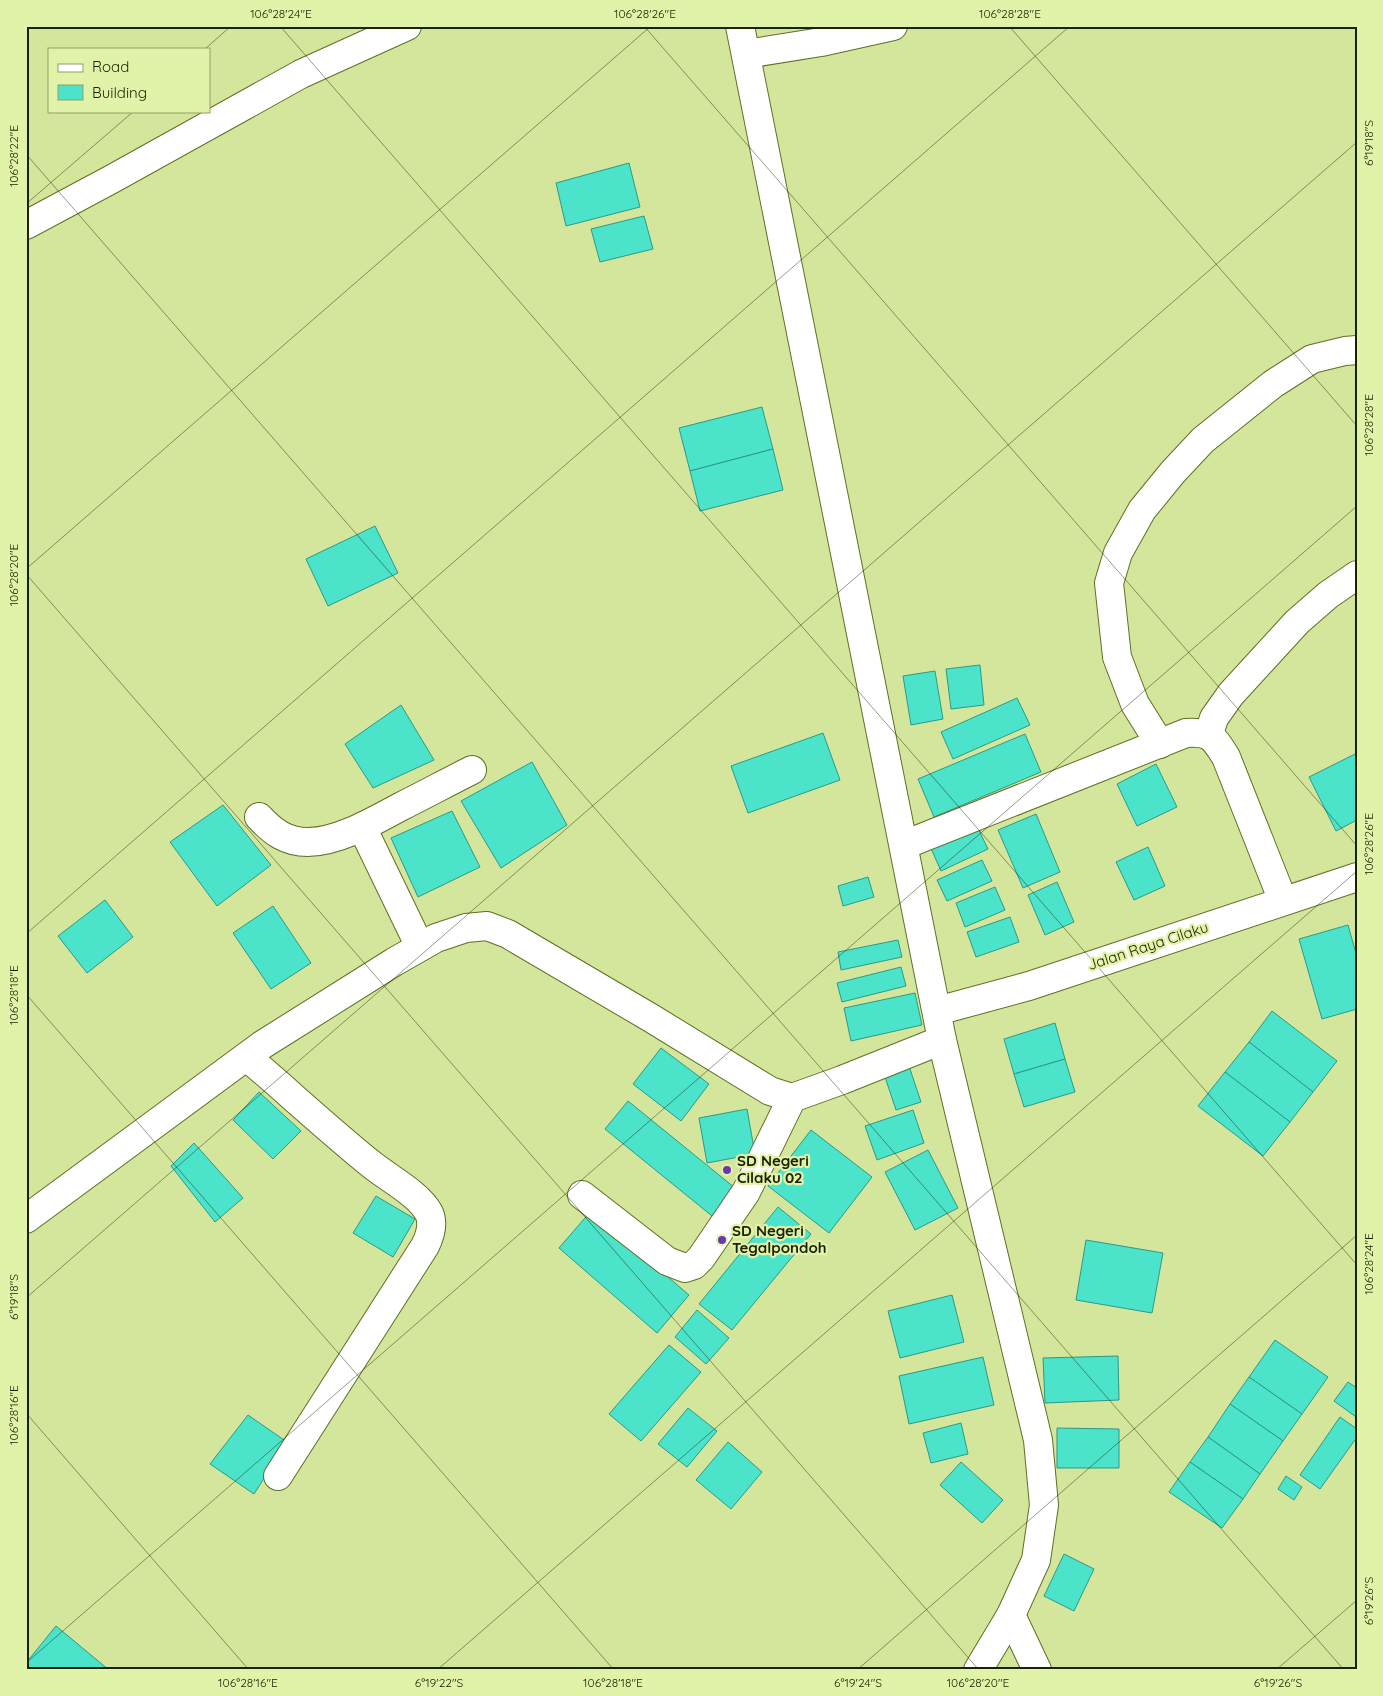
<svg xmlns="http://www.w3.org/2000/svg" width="1383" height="1696" viewBox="0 0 1383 1696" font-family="Quicksand,sans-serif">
<rect width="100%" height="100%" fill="#d4e69b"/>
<g fill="#4be3ca" stroke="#2d9987">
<polygon points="629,163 640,207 566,226 556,183"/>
<polygon points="644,216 653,249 600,262 591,229"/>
<polygon points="762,407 773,449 690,471 679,428"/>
<polygon points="773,449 783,490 700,511 690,471"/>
<polygon points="375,526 398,573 328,606 306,559"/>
<polygon points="980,665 984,705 951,709 946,669"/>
<polygon points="935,671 943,719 911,725 903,676"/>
<polygon points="1017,698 1030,725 953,759 941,732"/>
<polygon points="401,705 434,760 373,788 345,744"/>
<polygon points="823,733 840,780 748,813 731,766"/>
<polygon points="1025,734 1041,772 934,817 918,779"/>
<polygon points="1357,753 1357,820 1336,831 1309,777"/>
<polygon points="532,762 567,825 501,868 461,801"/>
<polygon points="1156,764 1177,807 1137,826 1117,784"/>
<polygon points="223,805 271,865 217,906 170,842"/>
<polygon points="452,811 480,867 418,897 391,838"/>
<polygon points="1036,814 1060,872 1023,888 998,830"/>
<polygon points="976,824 988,849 941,871 930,846"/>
<polygon points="1148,847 1165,886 1134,900 1116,862"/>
<polygon points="982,860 992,881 947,901 937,880"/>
<polygon points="868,877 874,897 843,906 838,886"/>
<polygon points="1057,882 1074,922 1045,935 1028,895"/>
<polygon points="995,887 1005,910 965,927 956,903"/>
<polygon points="105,900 133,937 87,973 58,936"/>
<polygon points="273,906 311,963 271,989 233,933"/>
<polygon points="1010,917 1019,942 976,957 967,932"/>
<polygon points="1348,925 1357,957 1357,1009 1322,1019 1299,939"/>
<polygon points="898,940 902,957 841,970 838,952"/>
<polygon points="901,967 906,986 842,1002 837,983"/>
<polygon points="915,993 922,1025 851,1041 844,1008"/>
<polygon points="1272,1011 1337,1061 1313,1092 1249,1042"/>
<polygon points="1055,1023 1065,1059 1014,1074 1004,1039"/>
<polygon points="1249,1042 1313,1092 1290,1122 1225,1072"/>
<polygon points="661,1048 709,1084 681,1121 633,1084"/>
<polygon points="1065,1059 1075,1092 1024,1107 1014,1074"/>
<polygon points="908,1063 921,1102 896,1110 883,1071"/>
<polygon points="1225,1072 1290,1122 1263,1156 1198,1106"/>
<polygon points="259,1092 301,1131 273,1159 233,1120"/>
<polygon points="628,1101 735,1188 712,1216 605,1129"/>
<polygon points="747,1109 755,1154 707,1163 699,1118"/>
<polygon points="913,1110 924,1143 877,1160 865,1126"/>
<polygon points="811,1130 872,1177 829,1233 768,1186"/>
<polygon points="194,1143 243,1198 215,1222 171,1166"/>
<polygon points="928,1150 958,1208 915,1230 885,1172"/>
<polygon points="376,1196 415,1219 393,1257 353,1233"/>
<polygon points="778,1207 811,1234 732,1330 699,1304"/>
<polygon points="591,1211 689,1295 657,1333 559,1248"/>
<polygon points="1086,1240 1163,1253 1152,1313 1076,1300"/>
<polygon points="952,1295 964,1342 900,1358 888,1311"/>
<polygon points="697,1310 729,1338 706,1364 675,1337"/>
<polygon points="1275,1340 1328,1377 1302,1414 1249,1377"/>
<polygon points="669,1345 701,1372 641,1441 609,1414"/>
<polygon points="1118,1356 1119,1400 1045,1403 1043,1358"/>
<polygon points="983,1357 994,1405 909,1424 899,1376"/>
<polygon points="1249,1377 1302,1414 1283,1441 1230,1404"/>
<polygon points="1348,1382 1357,1388 1356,1417 1334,1401"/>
<polygon points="1230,1404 1283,1441 1260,1474 1208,1437"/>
<polygon points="688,1408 717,1431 687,1467 658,1444"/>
<polygon points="248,1415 287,1442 254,1494 210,1464"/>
<polygon points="1340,1417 1357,1429 1357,1437 1320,1489 1300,1475"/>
<polygon points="961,1423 968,1454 931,1463 923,1433"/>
<polygon points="1057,1428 1119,1429 1119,1468 1057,1468"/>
<polygon points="1208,1437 1260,1474 1243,1499 1190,1462"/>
<polygon points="728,1442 762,1472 731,1509 696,1480"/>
<polygon points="961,1462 1003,1500 982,1523 940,1485"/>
<polygon points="1190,1462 1243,1499 1222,1528 1169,1492"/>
<polygon points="1286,1476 1302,1487 1294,1500 1278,1489"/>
<polygon points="1064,1554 1094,1569 1074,1611 1044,1596"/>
<polygon points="56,1626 109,1670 26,1670 26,1663"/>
</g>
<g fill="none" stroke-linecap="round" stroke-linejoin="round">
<defs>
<g id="street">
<polyline points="746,54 821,42 893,26"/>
<polyline points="26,225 112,179 301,74 407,26"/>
<polyline points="1209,734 1214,718 1231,694 1297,622 1328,595 1357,575"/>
<polyline points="1160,744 1135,704 1117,657 1109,583 1118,553 1142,510 1173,472 1203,440 1273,384 1312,359 1345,351 1357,350"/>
<path d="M259,817C273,832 286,842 308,842C338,842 374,821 400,807C424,795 448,782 472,770"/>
<polyline points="362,827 420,947"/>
<path d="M904,845L1186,733C1211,731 1214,738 1226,757L1283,901"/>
<polyline points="937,1011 1029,986 1357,877"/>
<path d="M247,1057C288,1092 329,1130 371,1164C388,1178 419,1194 429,1213C434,1224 430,1236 425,1246L278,1476"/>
<polyline points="582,1195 667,1261 685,1268 694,1265 701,1258 746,1192 792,1098"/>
<polyline points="26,1219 262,1045 394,962 436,938 466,928 487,926 508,934 651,1018 770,1091 792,1098 842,1080 942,1040"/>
<polyline points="1011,1615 1037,1670"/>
</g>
<polyline id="secondary" points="740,26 942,1040 1038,1440 1044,1505 1036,1560 1011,1615 978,1670"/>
</defs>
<use href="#street" stroke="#606f26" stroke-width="30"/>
<use href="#secondary" stroke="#606f26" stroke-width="30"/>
<use href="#street" stroke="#fff" stroke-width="28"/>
<use href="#secondary" stroke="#fff" stroke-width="28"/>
</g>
<path fill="none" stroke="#1b2103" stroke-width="1" stroke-opacity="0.45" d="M280,26L1357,1265M644,26L1357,846M1009,26L1357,426M205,49L231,26M26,154L1344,1670M26,204L134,111M26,569L651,26M26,574L979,1670M26,934L1070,26M26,994L614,1670M26,1298L1357,142M26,1413L249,1670M26,1663L1357,506M437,1670L1357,871M857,1670L1357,1235M1276,1670L1357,1600"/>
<g fill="#6b37ae" stroke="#e1f3a8" stroke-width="2">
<circle cx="727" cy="1170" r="5"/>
<circle cx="722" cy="1240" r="5"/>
</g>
<g text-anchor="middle" stroke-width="4.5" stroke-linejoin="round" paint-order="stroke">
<g font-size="15" fill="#1b2103" stroke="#e1f3a8">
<text transform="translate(1148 946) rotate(-18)" y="5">Jalan Raya Cilaku</text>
</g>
<g font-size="15" font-weight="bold" fill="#1b2103" stroke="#e1f3a8" text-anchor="start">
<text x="737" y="1166">SD Negeri<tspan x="737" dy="17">Cilaku 02</tspan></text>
<text x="732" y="1236">SD Negeri<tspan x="732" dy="17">Tegalpondoh</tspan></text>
</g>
</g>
<rect width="1383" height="1696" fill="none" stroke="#e1f3a8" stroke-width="55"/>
<rect x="48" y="48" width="162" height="65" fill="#e1f3a8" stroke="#929f66"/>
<rect x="58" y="64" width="25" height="8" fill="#ffffff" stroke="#929f66"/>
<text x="92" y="72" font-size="15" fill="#1b2103">Road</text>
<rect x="58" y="85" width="25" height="15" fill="#4be3ca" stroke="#929f66"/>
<text x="92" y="98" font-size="15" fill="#1b2103">Building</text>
<rect x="28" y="28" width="1328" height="1640" fill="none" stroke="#1b2103" stroke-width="2"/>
<g font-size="12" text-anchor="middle" fill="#1b2103">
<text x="281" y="18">106°28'24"E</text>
<text x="645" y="18">106°28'26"E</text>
<text x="1010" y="18">106°28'28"E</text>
<text transform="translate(1369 143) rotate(-90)" y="4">6°19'18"S</text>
<text transform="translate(14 156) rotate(-90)" y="4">106°28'22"E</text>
<text transform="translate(1369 425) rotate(-90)" y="4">106°28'28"E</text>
<text transform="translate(14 575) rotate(-90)" y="4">106°28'20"E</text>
<text transform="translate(1369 844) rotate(-90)" y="4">106°28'26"E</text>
<text transform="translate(14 995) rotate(-90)" y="4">106°28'18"E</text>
<text transform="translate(1369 1264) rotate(-90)" y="4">106°28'24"E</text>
<text transform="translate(14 1297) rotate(-90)" y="4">6°19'18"S</text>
<text transform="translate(14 1415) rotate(-90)" y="4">106°28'16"E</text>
<text transform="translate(1369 1601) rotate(-90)" y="4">6°19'26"S</text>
<text x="248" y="1687">106°28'16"E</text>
<text x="439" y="1687">6°19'22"S</text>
<text x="613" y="1687">106°28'18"E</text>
<text x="858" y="1687">6°19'24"S</text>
<text x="978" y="1687">106°28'20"E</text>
<text x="1278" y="1687">6°19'26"S</text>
</g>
</svg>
